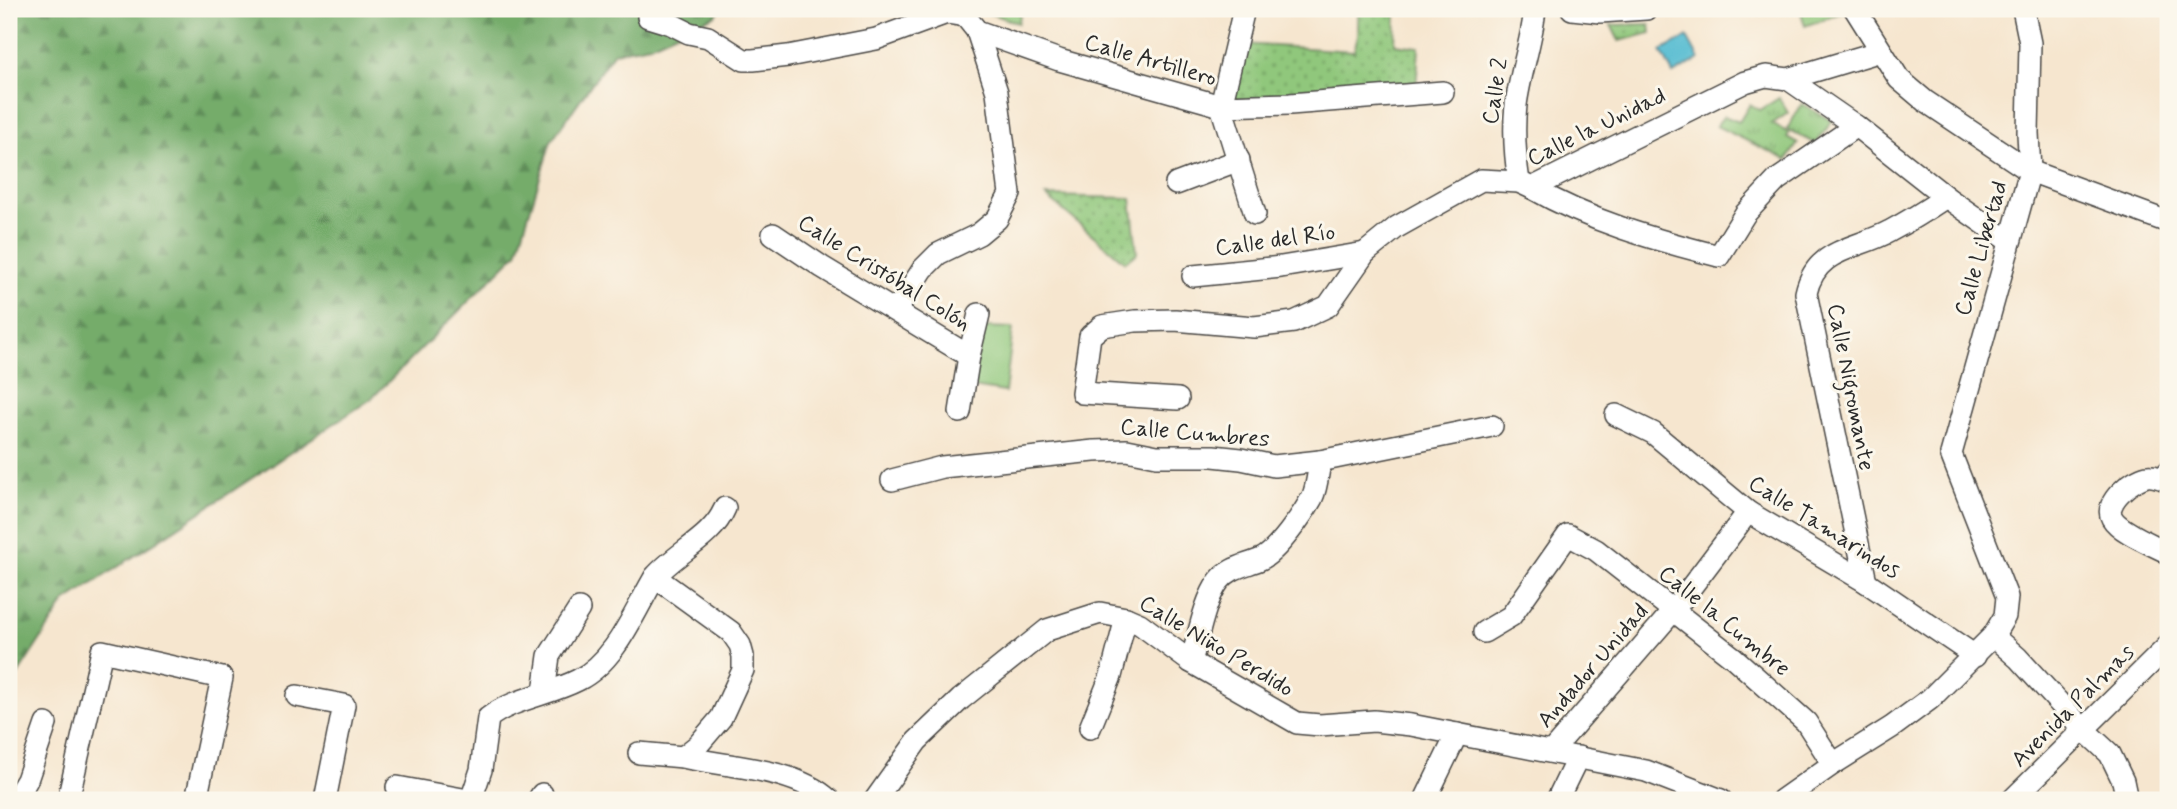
<svg xmlns="http://www.w3.org/2000/svg" width="2177" height="809" viewBox="0 0 2177 809" font-family="Mynerve,sans-serif">
<defs>
<pattern id="grass-dots" width="8" height="8" patternUnits="userSpaceOnUse" patternTransform="scale(1.75)"><rect width="8" height="8" fill="#90c77b"/><path d="M2 2h.1M6 6h.1" fill="none" stroke="#76a265" stroke-width="1.8" stroke-linecap="round"/></pattern>
<pattern id="forest-firs" width="22" height="20" patternUnits="userSpaceOnUse" patternTransform="scale(1.75)"><rect width="22" height="20" fill="#74ac6b"/><path d="M5 1l3.5 6h-7zM16 11l3.5 6h-7z" fill="#5f8c58"/></pattern>
<pattern id="park-tufts" width="24" height="20" patternUnits="userSpaceOnUse" patternTransform="scale(1.75)"><rect width="24" height="20" fill="#90c77b"/><path d="M3 7l-1-3M5 7V3M7 7l1-3M15 17l-1-3M17 17v-4M19 17l1-3" fill="none" stroke="#76a265"/></pattern>
</defs>
<rect width="100%" height="100%" fill="#fbf7ec"/>
<filter id="ink" filterUnits="userSpaceOnUse"><feTurbulence type="fractalNoise" baseFrequency=".0143" numOctaves="2"/><feDisplacementMap in="SourceGraphic" scale="14" xChannelSelector="R" yChannelSelector="G"/><feConvolveMatrix kernelMatrix="1 2 1 2 8 2 1 2 1" color-interpolation-filters="sRGB"/></filter>
<filter id="wash" filterUnits="userSpaceOnUse"><feTurbulence type="fractalNoise" baseFrequency=".00686" numOctaves="4" result="noise"/><feDisplacementMap in="SourceGraphic" scale="28" xChannelSelector="R" yChannelSelector="G"/><feGaussianBlur stdDeviation="1.57" result="paint"/><feColorMatrix in="noise" values="0 0 0 0 0 0 0 0 0 0 0 0 0 0 0 0 0 1.4 0 .05"/><feComposite in="paint" operator="in"/></filter>
<g filter="url(#wash)">
<rect width="100%" height="100%" fill="#f6e6cf"/>
<g fill="url(#grass-dots)" stroke="#5e7953" stroke-width="2">
<polygon points="1358,9 1396,9 1395,44 1419,47 1416,89 1228,100 1243,44 1354,51 1358,35"/>
<polygon points="1650,24 1651,33 1619,41 1611,25"/>
<polygon points="1046,196 1131,198 1137,253 1125,262"/>
</g>
<polygon fill="url(#forest-firs)" stroke="#506c4b" stroke-width="2" points="9,9 720,9 716,15 650,45 614,52 551,141 517,253 371,399 65,602 9,688"/>
<g fill="url(#park-tufts)" stroke="#5e7953" stroke-width="2">
<polygon points="977,9 1022,9 1018,23"/>
<polygon points="1800,9 1848,9 1849,10 1805,26"/>
<polygon points="1779,98 1788,113 1772,124 1789,133 1787,137 1798,143 1787,160 1716,126 1724,116 1739,122 1750,104 1760,110"/>
<polygon points="1802,104 1832,121 1816,144 1787,129"/>
</g>
<polygon fill="#90c77b" stroke="#5e7953" stroke-width="2" points="982,327 1013,328 1005,392 972,387"/>
<polygon fill="#54bcd1" stroke="#40747e" stroke-width="2" points="1687,37 1699,59 1673,74 1661,51"/>
</g>
<g filter="url(#ink)">
<g fill="none" stroke-linecap="round" stroke-linejoin="round">
<defs>
<g id="minor">
<polyline points="656,9 648,17 671,24 689,33 708,37 744,60 753,60 788,56 876,39 947,13"/>
<polyline points="942,9 947,13 965,16 977,31 1059,60 1221,106 1290,104 1443,92"/>
<polyline points="1244,9 1221,106 1255,214"/>
<polyline points="1572,9 1600,12 1646,9"/>
<polyline points="1855,9 1899,79 1925,101 2030,171 2168,222"/>
<polyline points="1788,79 1856,126 1946,197 2009,241"/>
<path d="M1519,182C1515,156 1513,132 1516,105C1520,73 1532,41 1535,9"/>
<polyline points="1176,184 1239,160"/>
<path d="M1532,188C1589,221 1655,240 1719,256L1745,214L1777,180L1856,126"/>
<polyline points="773,234 822,267 969,356"/>
<polyline points="1193,276 1281,267 1365,253"/>
<polyline points="896,311 923,269 938,254 979,234 997,219 1010,194 997,92 977,31"/>
<polyline points="1178,399 1082,393 1090,336 1102,326 1135,321 1175,320 1254,327 1294,322 1328,306 1365,253 1397,227 1481,180 1519,182 1532,188 1745,82 1766,76 1788,79 1881,51"/>
<polyline points="960,412 969,356 979,314"/>
<polyline points="1616,415 1653,433 1748,512 1866,582 1975,656"/>
<path d="M2168,472L2163,479C2157,477 2153,475 2147,476C2133,479 2103,502 2112,518C2120,532 2154,545 2168,553"/>
<polyline points="892,480 942,467 1094,451 1127,450 1157,456 1213,456 1241,459 1274,466 1320,461 1492,426"/>
<path d="M1866,582L1806,293C1816,247 1856,250 1890,231C1909,221 1928,209 1946,197"/>
<polyline points="1484,632 1511,616 1568,535 1596,550 1734,658 1806,722 1833,764"/>
<polyline points="1993,636 2018,658 2084,730 2110,754 2123,781 2127,800"/>
<path d="M1191,662C1198,639 1204,601 1219,581C1230,567 1245,566 1261,559C1277,552 1303,514 1312,498C1317,488 1318,473 1320,461"/>
<polyline points="544,692 549,656 579,609"/>
<polyline points="297,696 344,705 325,800"/>
<polyline points="1090,728 1111,676 1126,618"/>
<polyline points="1551,752 1673,611 1748,512"/>
<polyline points="639,753 683,757 698,745 721,718 743,670 743,656 740,645 731,632 655,577"/>
<path d="M683,757C728,767 795,768 829,800"/>
<polyline points="397,787 468,800"/>
<polyline points="15,800 27,780 46,724"/>
<polyline points="68,800 102,651 222,678 196,800"/>
<path d="M471,800L481,770L488,718C514,698 549,695 578,680C616,661 634,612 655,577C676,552 712,539 725,508"/>
<polyline points="538,800 542,794"/>
<polyline points="875,800 917,741 961,699 1047,630 1100,613 1126,618 1140,624 1191,662 1297,723 1320,725 1374,721 1411,725 1646,771 1721,800"/>
<polyline points="1425,800 1457,734"/>
<polyline points="1557,800 1578,757"/>
<polyline points="1782,800 1833,764 1892,727 1930,699 1993,636 2005,616 2007,597 1951,454 2030,171 2028,133 2030,43 2023,9"/>
<polyline points="2012,800 2168,646"/>
</g>
</defs>
<use href="#minor" stroke="#494744" stroke-width="24"/>
<use href="#minor" stroke="#fff" stroke-width="21"/>
</g>
</g>
<g text-anchor="middle" stroke-width="6" stroke-linejoin="round" paint-order="stroke">
<g font-size="23" fill="#2b2b2b" stroke="#fbf7ec">
<text transform="translate(1151 59) rotate(16)" y="8">Calle Artillero</text>
<text transform="translate(1494 91) rotate(-81)" y="8">Calle 2</text>
<text transform="translate(1596 126) rotate(-26)" y="8">Calle la Unidad</text>
<text transform="translate(1275 239) rotate(-8)" y="8">Calle del Río</text>
<text transform="translate(1980 248) rotate(-74)" y="8">Calle Libertad</text>
<text transform="translate(885 272) rotate(32)" y="8">Calle Cristóbal Colón</text>
<text transform="translate(1852 387) rotate(79)" y="8">Calle Nigromante</text>
<text transform="translate(1195 432) rotate(5)" y="8">Calle Cumbres</text>
<text transform="translate(1825 526) rotate(32)" y="8">Calle Tamarindos</text>
<text transform="translate(1725 620) rotate(39)" y="8">Calle la Cumbre</text>
<text transform="translate(1217 645) rotate(31)" y="8">Calle Niño Perdido</text>
<text transform="translate(1592 665) rotate(-49)" y="8">Andador Unidad</text>
<text transform="translate(2072 705) rotate(-45)" y="8">Avenida Palmas</text>
</g>
</g>
<rect width="2177" height="809" fill="none" stroke="#fbf7ec" stroke-width="35"/>
</svg>
